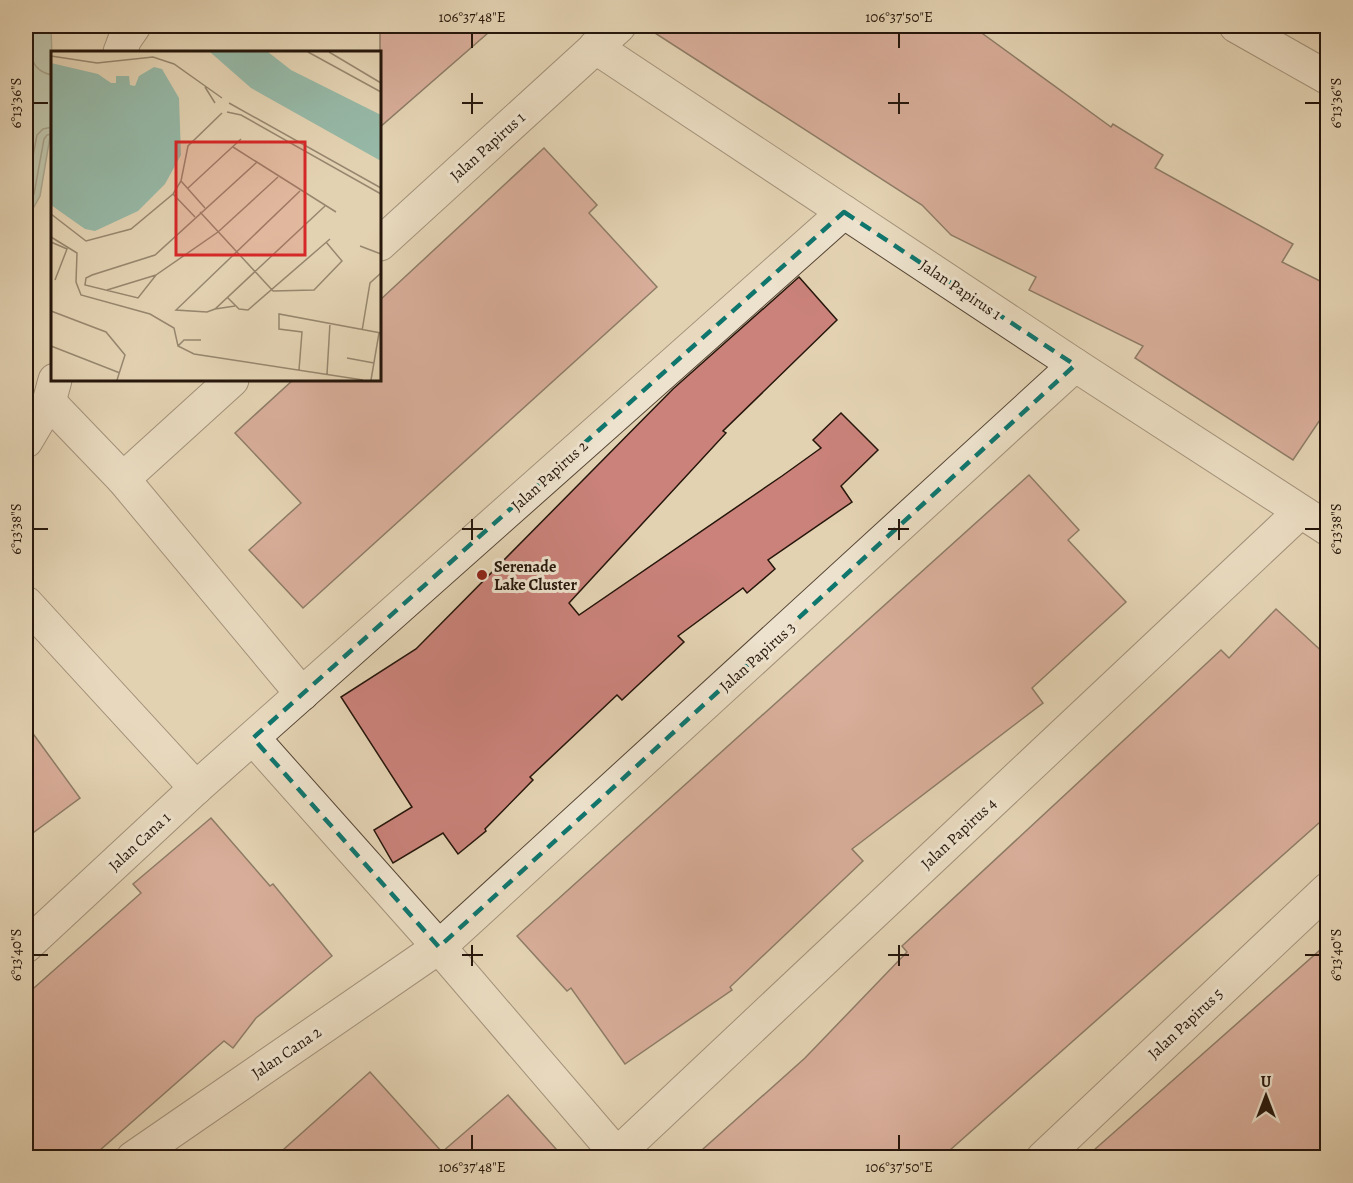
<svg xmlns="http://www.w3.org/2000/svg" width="1353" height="1183" viewBox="0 0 1353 1183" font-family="Alegreya,serif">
<rect width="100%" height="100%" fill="#e3d2b2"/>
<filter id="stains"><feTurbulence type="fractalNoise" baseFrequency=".00333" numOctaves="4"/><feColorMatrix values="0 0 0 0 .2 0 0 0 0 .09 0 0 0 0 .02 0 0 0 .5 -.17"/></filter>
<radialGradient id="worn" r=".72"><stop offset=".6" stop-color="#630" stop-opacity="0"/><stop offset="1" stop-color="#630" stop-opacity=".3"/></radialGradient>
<polygon fill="#96b8a6" stroke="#697768" stroke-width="1.5" points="26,26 51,26 52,59 50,137 40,196 26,221"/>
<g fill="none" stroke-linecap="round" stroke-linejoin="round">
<g stroke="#5e6758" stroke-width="1.5">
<path d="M28,26C29,46 27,71 52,75"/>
<polyline points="26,193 37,135 43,129 52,127"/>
<polyline points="26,209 34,194 44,139 47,135 52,134"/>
</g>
</g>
<g fill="#ca827a" stroke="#26160b" stroke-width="1.5">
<polygon points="380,26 496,26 380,127"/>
<polygon points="644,26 972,26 1111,127 1113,124 1163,155 1155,168 1293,244 1282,262 1328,285 1328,408 1293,460 1135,358 1143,346 1029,290 1036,277 951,235 922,205"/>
<polygon points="544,148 597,205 589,213 657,287 303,608 249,550 301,503 235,433 293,380 380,380 380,300"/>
<polygon points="799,277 837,320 723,431 726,433 569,603 579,615 782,476 821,448 813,440 841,413 878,450 841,486 852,502 768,560 775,569 747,593 743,588 678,636 684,642 622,700 617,695 530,777 533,780 485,829 486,831 458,854 443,833 393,863 374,830 412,807 341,697 416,649 673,389"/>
<polygon points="1029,475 1079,530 1068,540 1126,602 1032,688 1043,703 852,849 863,861 730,987 732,990 625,1064 571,988 567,991 517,936"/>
<polygon points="1276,609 1328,657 1328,815 941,1158 693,1158 805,1058 907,952 902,946 1221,650 1229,658"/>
<polygon points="26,724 80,798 26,838"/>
<polygon points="211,818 270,886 273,884 332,956 256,1018 233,1048 224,1041 91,1158 26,1158 26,995 141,893 133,884"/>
<polygon points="1328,943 1328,1158 1085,1158 1128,1120"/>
<polygon points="370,1072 442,1152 508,1095 564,1158 274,1158"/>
</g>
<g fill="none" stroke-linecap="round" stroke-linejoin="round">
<defs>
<g id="minor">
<polyline points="1236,26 1328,78"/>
<polyline points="595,47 1075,365 1328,529"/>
<polyline points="120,52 125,39 134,26"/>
<polyline points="380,244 619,26"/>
<polyline points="49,402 123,479 302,694"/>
<polyline points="26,441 49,402 55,380"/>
<polyline points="123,479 232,380"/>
<polyline points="26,603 196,788"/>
<polyline points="253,738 439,947 620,1158"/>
<polyline points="26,946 196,788 844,212"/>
<polyline points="133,1158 439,947 1075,365"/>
<polyline points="613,1158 1300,512"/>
<polyline points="1043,1158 1328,889"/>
</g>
</defs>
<use href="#minor" stroke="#554535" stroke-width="35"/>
<use href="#minor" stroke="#ede2cd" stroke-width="33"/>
</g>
<path d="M0 0H1353V1183H0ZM844,212L1075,365L439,947L253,738Z" fill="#e3d2b2" fill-opacity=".55" fill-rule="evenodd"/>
<path fill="none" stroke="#0f766e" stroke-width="4.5" stroke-dasharray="12 8" stroke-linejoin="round" d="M844,212L1075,365L439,947L253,738Z"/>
<path fill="none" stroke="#26160b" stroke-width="2" d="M472,33V48M899,33V48M472,93V114M899,93V114M33,103H48M462,103H483M888,103H909M1305,103H1320M472,519V540M899,519V540M33,529H48M462,529H483M888,529H909M1305,529H1320M472,945V966M899,945V966M33,955H48M462,955H483M888,955H909M1305,955H1320M472,1135V1150M899,1135V1150"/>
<circle fill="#8f2418" stroke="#ede2cd" stroke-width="2" cx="482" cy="575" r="6"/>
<g text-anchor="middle" stroke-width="6" stroke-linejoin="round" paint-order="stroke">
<g font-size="16" fill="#26160b" stroke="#ede2cd">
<text transform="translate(487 146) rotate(-42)" y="6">Jalan Papirus 1</text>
<text transform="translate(961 289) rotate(34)" y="6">Jalan Papirus 1</text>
<text transform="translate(549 475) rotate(-42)" y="6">Jalan Papirus 2</text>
<text transform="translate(757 656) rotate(-42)" y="6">Jalan Papirus 3</text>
<text transform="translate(958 833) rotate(-43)" y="6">Jalan Papirus 4</text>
<text transform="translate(139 841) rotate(-43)" y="6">Jalan Cana 1</text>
<text transform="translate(1185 1023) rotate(-43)" y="6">Jalan Papirus 5</text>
<text transform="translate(286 1052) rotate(-34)" y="6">Jalan Cana 2</text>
</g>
<g font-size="16" font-weight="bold" fill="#26160b" stroke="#ede2cd" text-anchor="start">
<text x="494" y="572">Serenade<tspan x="494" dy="18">Lake Cluster</tspan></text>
</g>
</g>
<g transform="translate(51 51)">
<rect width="330" height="330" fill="#e3d2b2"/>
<path d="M159,1H217L240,19L330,64V110L200,37ZM0,12L47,23L60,32H65V25H78L79,34L84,35L88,25L103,16L111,18L128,47L130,104L114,133L87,160L44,180L34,178L0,154Z" fill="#96b8a6"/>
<path fill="none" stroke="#97876f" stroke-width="1.5" d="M257,1L330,41M278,1L330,32M0,5L46,12L102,6L123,13L171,47M154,36L164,52M178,52L330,137M176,61L190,64L330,143M182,96L285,161M206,111L104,204L41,224L35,227L34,234L87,247L105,224L167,181L227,126M130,130L154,157M137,137L190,88M249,140L125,259L156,261L164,258L274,155M122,143L144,166M149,161L222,240M0,163L35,190L80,178L122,143L130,130L137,95L171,62M0,186L26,202L25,231L30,244L99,263L123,277L127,295L143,303L312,329M0,191L16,198L4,229M309,195L330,203M56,239L105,224M222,240L263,239L291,210L275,191M176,246L188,258L197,259L279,188M164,258L184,255M0,260L55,281L74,304L66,329M311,280L319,232L330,222M0,295L69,322M127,295L133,289H150M296,307L323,312M248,319L251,281L228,278V263L330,282M276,323L279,272M320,329L328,282"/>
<path fill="#d62828" fill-opacity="0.15" stroke="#d62828" stroke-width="3" d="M125,91H254V204H125Z"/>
<rect width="330" height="330" fill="none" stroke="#26160b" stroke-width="3"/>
</g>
<rect width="1353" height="1183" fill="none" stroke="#e3d2b2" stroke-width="66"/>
<g transform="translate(1266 1096)" stroke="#ede2cd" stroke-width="4.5" paint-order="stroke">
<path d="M0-4.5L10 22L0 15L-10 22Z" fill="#26160b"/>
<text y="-9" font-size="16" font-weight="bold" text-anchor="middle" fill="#26160b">U</text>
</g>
<rect x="33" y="33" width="1287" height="1117" fill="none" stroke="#26160b" stroke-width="2"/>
<g font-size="15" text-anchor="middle" fill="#26160b">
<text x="472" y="22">106°37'48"E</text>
<text x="899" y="22">106°37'50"E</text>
<text transform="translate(16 103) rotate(-90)" y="5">6°13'36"S</text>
<text transform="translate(1336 103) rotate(-90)" y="5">6°13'36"S</text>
<text transform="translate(16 529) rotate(-90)" y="5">6°13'38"S</text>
<text transform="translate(1336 529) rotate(-90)" y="5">6°13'38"S</text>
<text transform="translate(16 955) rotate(-90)" y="5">6°13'40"S</text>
<text transform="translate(1336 955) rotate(-90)" y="5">6°13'40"S</text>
<text x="472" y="1172">106°37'48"E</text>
<text x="899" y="1172">106°37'50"E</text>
</g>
<rect width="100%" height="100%" filter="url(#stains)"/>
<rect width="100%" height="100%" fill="url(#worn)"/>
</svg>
